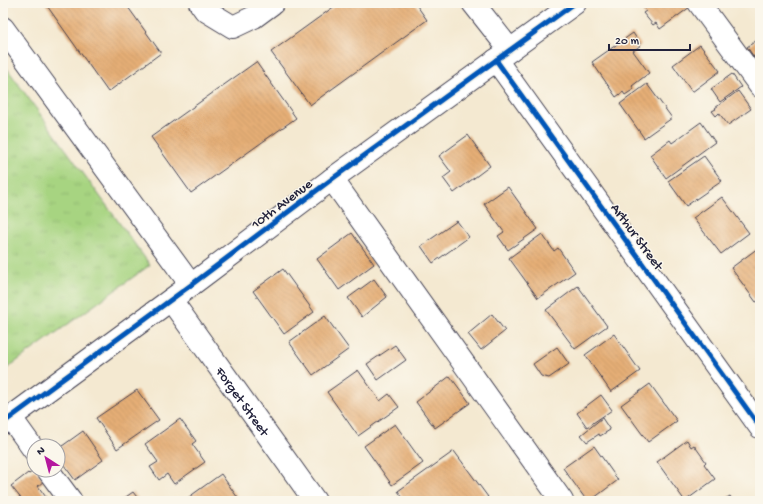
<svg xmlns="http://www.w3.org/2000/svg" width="763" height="504" viewBox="0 0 763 504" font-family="'Gochi Hand',sans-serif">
<defs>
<pattern id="park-tufts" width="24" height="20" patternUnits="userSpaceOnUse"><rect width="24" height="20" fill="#a7d481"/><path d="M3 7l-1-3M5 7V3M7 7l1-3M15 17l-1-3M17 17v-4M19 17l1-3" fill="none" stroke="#8fb670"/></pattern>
<pattern id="building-back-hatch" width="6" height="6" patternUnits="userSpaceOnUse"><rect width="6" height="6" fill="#e5ae76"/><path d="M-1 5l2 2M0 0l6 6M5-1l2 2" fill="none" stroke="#c49567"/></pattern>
</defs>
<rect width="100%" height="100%" fill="#fbf7ec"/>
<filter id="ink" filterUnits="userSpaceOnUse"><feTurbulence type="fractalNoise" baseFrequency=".025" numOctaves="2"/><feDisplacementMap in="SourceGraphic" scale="8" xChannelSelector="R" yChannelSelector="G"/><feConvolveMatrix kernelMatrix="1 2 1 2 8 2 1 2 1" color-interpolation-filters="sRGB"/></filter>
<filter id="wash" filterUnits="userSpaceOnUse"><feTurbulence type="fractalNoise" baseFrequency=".012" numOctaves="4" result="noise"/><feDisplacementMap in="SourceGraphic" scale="16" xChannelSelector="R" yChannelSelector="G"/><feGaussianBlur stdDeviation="0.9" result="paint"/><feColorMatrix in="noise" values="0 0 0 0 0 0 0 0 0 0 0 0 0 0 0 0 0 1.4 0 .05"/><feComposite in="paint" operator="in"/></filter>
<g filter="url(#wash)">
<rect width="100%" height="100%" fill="#f4e9d1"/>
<polygon fill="url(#park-tufts)" stroke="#647b5e" points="3,63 150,265 3,371"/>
<g id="blocks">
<g fill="url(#building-back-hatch)">
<polygon points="45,3 125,3 161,53 108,92"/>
<polygon points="339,3 415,3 427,20 310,105 271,52"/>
<polygon points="646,3 687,3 690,7 660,29 656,23 653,25 643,13 646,11 642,6"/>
<polygon points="633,33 641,45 633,51 649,73 632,86 634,89 625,95 623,92 616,97 592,62"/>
<polygon points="760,38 760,66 747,47"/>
<polygon points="700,45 720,71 692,92 673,65"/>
<polygon points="256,62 296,118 191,193 151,137"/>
<polygon points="732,74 741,87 720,102 711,89"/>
<polygon points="647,84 672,118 644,138 620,104"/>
<polygon points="738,91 751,109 728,125 719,113 716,116 712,111 716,109 715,108"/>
<polygon points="701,122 715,142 666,178 650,155 670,140 672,143"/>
<polygon points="468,135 490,166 454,193 443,178 451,172 439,156"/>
<polygon points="704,156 722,181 686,206 668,181"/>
<polygon points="508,187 538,229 508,250 498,236 504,232 484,204"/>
<polygon points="722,197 749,233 721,254 693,218"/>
<polygon points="457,221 469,237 433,263 421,246"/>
<polygon points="352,233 374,264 339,290 317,259"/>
<polygon points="542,234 554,251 558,248 575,272 538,298 509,258"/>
<polygon points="758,248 760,250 760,300 756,302 731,268"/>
<polygon points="283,269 314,312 284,334 253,291"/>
<polygon points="374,279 387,297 362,317 348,298"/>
<polygon points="578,286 607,326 575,349 546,310"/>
<polygon points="492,314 505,331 481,350 468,334"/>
<polygon points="325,316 349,349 313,375 289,342"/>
<polygon points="614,334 640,371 611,392 585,355"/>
<polygon points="395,345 406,360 378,380 367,364"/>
<polygon points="557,347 569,364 549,378 541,376 533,364"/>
<polygon points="358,370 380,401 389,394 399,407 358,436 327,392"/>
<polygon points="450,376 470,403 435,428 416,402"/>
<polygon points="650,384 677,421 648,442 621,405"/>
<polygon points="137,390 159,420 117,449 96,418"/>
<polygon points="601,395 612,410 587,427 577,413"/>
<polygon points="602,418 610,430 600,436 599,434 587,442 581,435"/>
<polygon points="180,419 196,441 192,444 205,462 174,484 167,474 159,480 150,467 158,462 145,444"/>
<polygon points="395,424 423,463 392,485 364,446"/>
<polygon points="83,431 103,460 75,480 58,457 58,449"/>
<polygon points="687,440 691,447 694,445 706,462 704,464 715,479 685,501 657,462"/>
<polygon points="594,446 618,480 590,501 587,501 563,468"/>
<polygon points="454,451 488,497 482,501 405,501 398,491"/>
<polygon points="35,470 44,481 38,486 48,500 46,501 23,501 11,486 28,473 29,474"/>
<polygon points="221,474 240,501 184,501 189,497"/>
<polygon points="133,492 140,501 120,501"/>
<polygon points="730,496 733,501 722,501"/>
</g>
</g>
</g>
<g filter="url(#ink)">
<use href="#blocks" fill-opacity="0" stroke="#424052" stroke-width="1"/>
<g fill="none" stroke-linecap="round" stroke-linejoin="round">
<defs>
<g id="minor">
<polyline points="200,3 205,10 233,27 254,17 273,3"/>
<polyline points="473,3 510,50"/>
<polyline points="699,3 760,86"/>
<polyline points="3,28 191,285"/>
<polyline points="496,60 760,427"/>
<polyline points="332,179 562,501"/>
<path id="s1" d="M171,300L315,501"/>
<polyline points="11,418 34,450"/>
<polyline points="3,423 191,285 332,179 575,3"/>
<polyline points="48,470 71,501"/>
</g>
</defs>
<use href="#minor" stroke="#424052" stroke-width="24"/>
<use href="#minor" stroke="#fff" stroke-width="22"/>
<defs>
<g id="cycleway">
<polyline points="496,60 760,427"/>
<polyline points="3,423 191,285 332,179 575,3"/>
</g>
</defs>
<use href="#cycleway" stroke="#fbf7ec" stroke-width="8"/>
<use href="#cycleway" stroke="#0057b8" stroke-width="5"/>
</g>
</g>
<g text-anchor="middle" stroke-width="3" stroke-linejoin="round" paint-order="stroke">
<g font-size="14" fill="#22223b" stroke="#fbf7ec">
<text transform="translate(281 203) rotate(-37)" y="5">10th Avenue</text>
<text transform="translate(638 236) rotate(54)" y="5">Arthur Street</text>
<text dy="5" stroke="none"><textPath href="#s1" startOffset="124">Forget Street</textPath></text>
</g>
</g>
<rect width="763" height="504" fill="none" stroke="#fbf7ec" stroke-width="16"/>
<g transform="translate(46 458) rotate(324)"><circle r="19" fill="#fbf7ec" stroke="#a4a2a5"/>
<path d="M0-3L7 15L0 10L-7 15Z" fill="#b5179e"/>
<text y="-6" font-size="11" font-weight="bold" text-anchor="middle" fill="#22223b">N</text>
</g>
<path d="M609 44v6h81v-6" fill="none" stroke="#22223b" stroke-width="2"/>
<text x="615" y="44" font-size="12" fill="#22223b" stroke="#fbf7ec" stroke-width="3" paint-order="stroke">20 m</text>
</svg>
